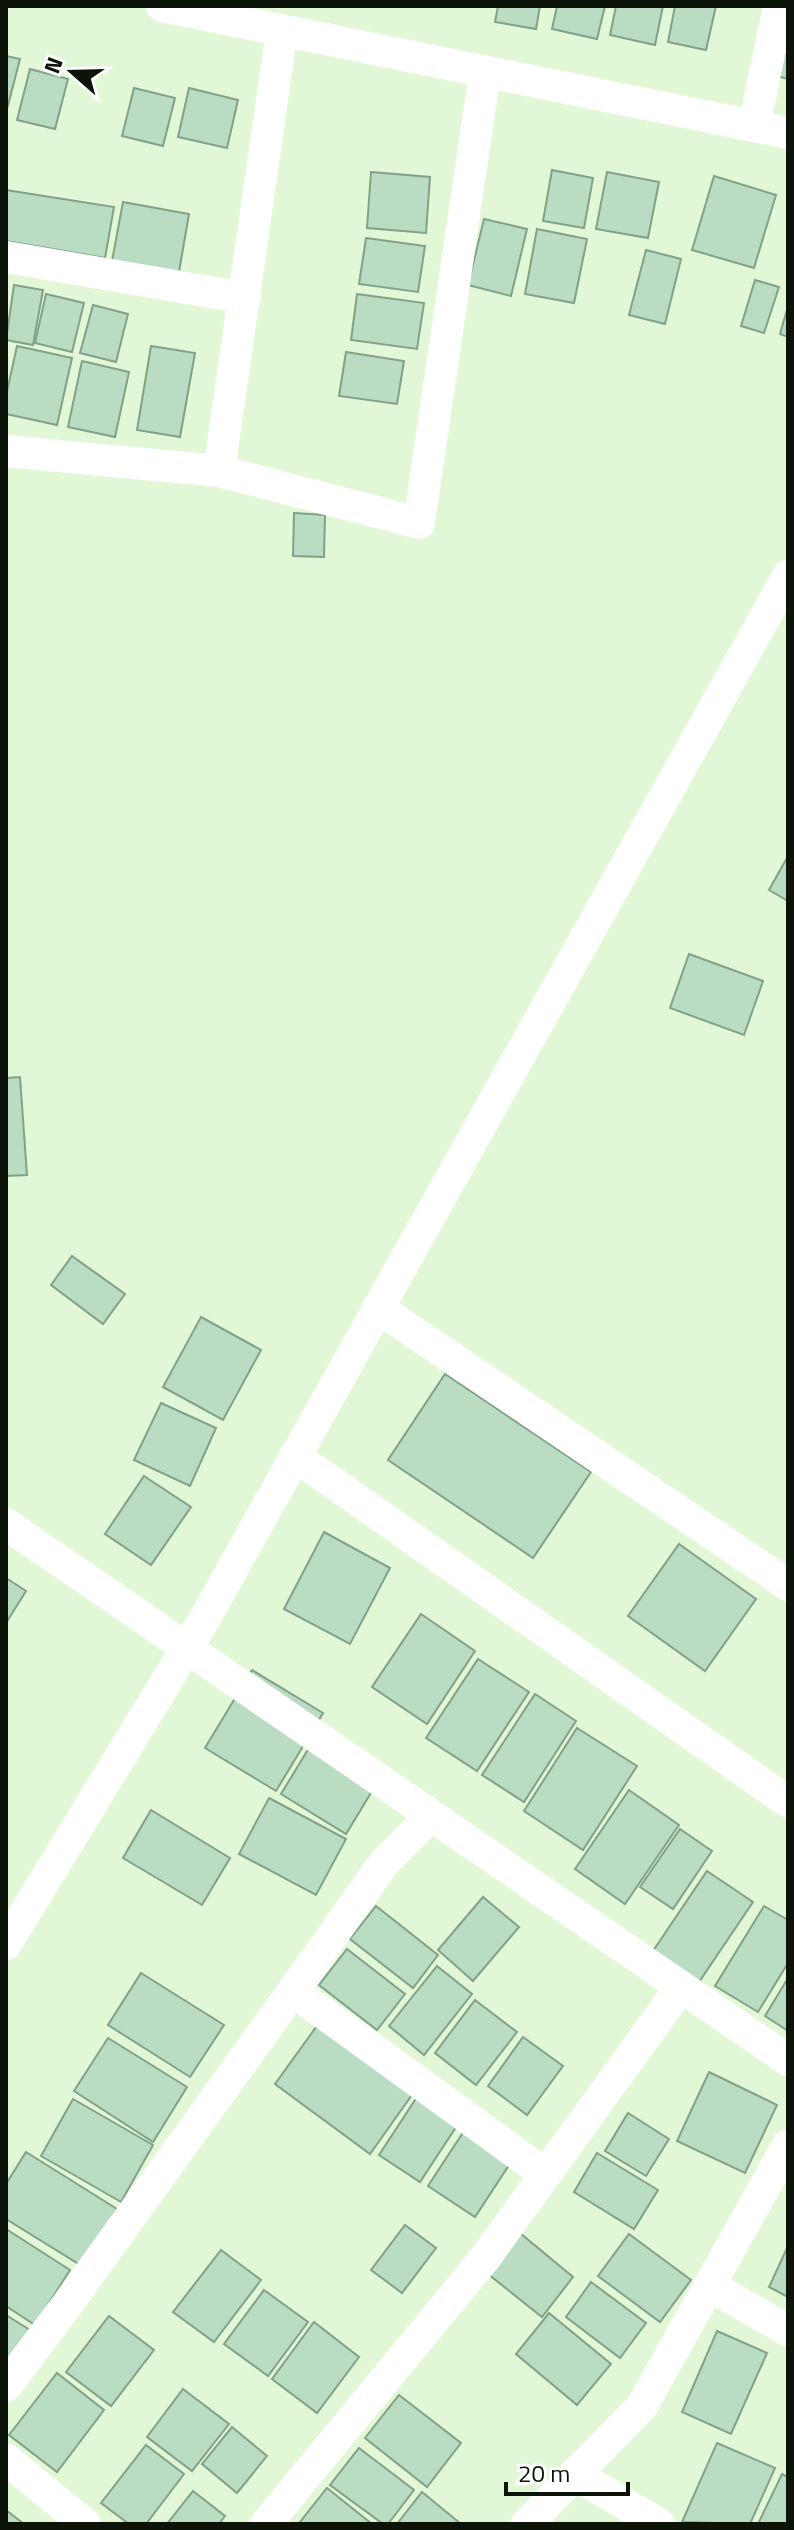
<svg xmlns="http://www.w3.org/2000/svg" width="794" height="2530" viewBox="0 0 794 2530" font-family="'Titillium Web',sans-serif">
<rect width="100%" height="100%" fill="#e1f7d5"/>
<g fill="#badcc3" stroke="#81a189" stroke-width="2">
<polygon points="498,6 540,6 536,29 495,22"/>
<polygon points="557,6 605,6 597,39 552,29"/>
<polygon points="616,6 663,6 655,45 610,35"/>
<polygon points="675,6 716,6 706,50 668,42"/>
<polygon points="788,16 788,79 769,74"/>
<polygon points="6,56 20,59 6,113"/>
<polygon points="30,69 68,79 55,129 17,120"/>
<polygon points="134,88 175,98 163,146 122,136"/>
<polygon points="189,88 238,100 227,148 178,137"/>
<polygon points="552,170 593,178 584,228 543,221"/>
<polygon points="371,172 430,177 426,233 367,228"/>
<polygon points="607,172 659,182 648,238 596,229"/>
<polygon points="714,176 776,195 754,268 692,250"/>
<polygon points="6,190 114,207 105,258 6,241"/>
<polygon points="123,202 189,214 179,272 112,261"/>
<polygon points="484,219 527,229 511,296 468,285"/>
<polygon points="537,229 587,239 574,303 525,294"/>
<polygon points="366,238 425,246 418,292 359,284"/>
<polygon points="646,250 681,259 665,324 629,315"/>
<polygon points="755,280 779,287 764,333 741,326"/>
<polygon points="14,285 43,290 33,345 6,340"/>
<polygon points="46,294 84,303 72,352 35,343"/>
<polygon points="357,294 424,303 417,349 351,340"/>
<polygon points="93,305 128,314 116,362 80,353"/>
<polygon points="788,306 788,337 780,334"/>
<polygon points="17,346 72,358 57,425 6,414 6,396"/>
<polygon points="151,346 195,353 180,437 137,430"/>
<polygon points="346,352 404,361 397,404 339,396"/>
<polygon points="82,361 129,372 115,437 68,427"/>
<polygon points="294,513 325,515 324,557 293,556"/>
<polygon points="788,856 788,901 769,890"/>
<polygon points="689,954 763,981 744,1035 670,1008"/>
<polygon points="20,1077 27,1175 6,1176 6,1078"/>
<polygon points="72,1256 125,1294 103,1324 51,1285"/>
<polygon points="201,1317 261,1350 223,1420 163,1387"/>
<polygon points="445,1374 591,1472 533,1558 388,1460"/>
<polygon points="161,1403 216,1428 190,1486 134,1460"/>
<polygon points="144,1476 191,1507 151,1565 105,1534"/>
<polygon points="324,1532 390,1568 350,1644 284,1609"/>
<polygon points="679,1544 756,1599 705,1671 628,1616"/>
<polygon points="6,1578 26,1591 6,1623"/>
<polygon points="421,1614 475,1651 427,1724 372,1687"/>
<polygon points="478,1659 529,1692 477,1771 426,1738"/>
<polygon points="252,1670 323,1713 276,1791 205,1748"/>
<polygon points="535,1694 576,1721 524,1802 482,1775"/>
<polygon points="577,1728 637,1766 583,1850 524,1811"/>
<polygon points="315,1738 380,1778 346,1834 281,1794"/>
<polygon points="629,1790 679,1825 625,1904 575,1869"/>
<polygon points="269,1798 346,1839 316,1895 239,1854"/>
<polygon points="151,1810 230,1858 202,1905 123,1858"/>
<polygon points="680,1829 712,1851 673,1909 640,1887"/>
<polygon points="707,1871 753,1902 699,1982 653,1951"/>
<polygon points="483,1897 519,1927 473,1981 438,1950"/>
<polygon points="376,1906 438,1955 413,1988 350,1939"/>
<polygon points="764,1906 788,1920 788,1963 758,2012 715,1986"/>
<polygon points="347,1949 405,1994 377,2030 319,1985"/>
<polygon points="437,1966 472,1994 424,2055 389,2026"/>
<polygon points="141,1973 224,2025 190,2077 108,2025"/>
<polygon points="788,1978 788,2031 765,2016"/>
<polygon points="475,2000 517,2032 476,2085 435,2053"/>
<polygon points="319,2023 414,2092 370,2154 275,2084"/>
<polygon points="523,2037 563,2066 527,2115 488,2086"/>
<polygon points="108,2038 187,2087 153,2142 74,2091"/>
<polygon points="709,2072 777,2105 745,2173 677,2141"/>
<polygon points="419,2094 460,2121 420,2182 379,2155"/>
<polygon points="73,2099 153,2145 121,2202 41,2156"/>
<polygon points="628,2113 669,2139 646,2176 605,2151"/>
<polygon points="466,2128 513,2159 475,2217 428,2186"/>
<polygon points="26,2152 117,2209 82,2266 6,2219 6,2184"/>
<polygon points="597,2153 658,2190 634,2229 574,2192"/>
<polygon points="405,2225 436,2248 402,2293 371,2270"/>
<polygon points="6,2229 70,2270 35,2325 6,2306"/>
<polygon points="520,2233 573,2277 542,2317 488,2274"/>
<polygon points="629,2234 691,2280 660,2322 598,2276"/>
<polygon points="788,2246 788,2297 769,2287"/>
<polygon points="221,2250 261,2280 214,2342 173,2312"/>
<polygon points="591,2282 646,2323 620,2358 566,2317"/>
<polygon points="264,2290 308,2322 268,2376 224,2344"/>
<polygon points="549,2313 611,2364 577,2405 516,2354"/>
<polygon points="6,2315 30,2330 6,2368"/>
<polygon points="109,2316 154,2350 111,2406 66,2372"/>
<polygon points="314,2322 359,2357 317,2413 272,2379"/>
<polygon points="717,2331 767,2353 731,2434 682,2412"/>
<polygon points="57,2373 104,2410 57,2472 9,2435"/>
<polygon points="183,2389 229,2424 192,2471 147,2437"/>
<polygon points="399,2395 461,2443 427,2487 365,2438"/>
<polygon points="232,2427 267,2456 237,2493 202,2464"/>
<polygon points="717,2443 775,2468 750,2524 682,2522"/>
<polygon points="146,2445 184,2474 146,2524 129,2524 101,2503"/>
<polygon points="359,2448 414,2490 388,2524 383,2524 330,2485"/>
<polygon points="782,2474 788,2477 788,2524 758,2524"/>
<polygon points="327,2488 372,2524 302,2524 300,2522"/>
<polygon points="193,2491 225,2516 219,2524 167,2524"/>
<polygon points="422,2492 461,2524 397,2524"/>
<polygon points="6,2510 24,2524 6,2524"/>
</g>
<g fill="none" stroke-linecap="round" stroke-linejoin="round">
<g stroke="#fff" stroke-width="32">
<polyline points="162,6 788,133"/>
<polyline points="754,126 779,6"/>
<polyline points="6,257 245,298"/>
<polyline points="6,451 219,471 282,30"/>
<polyline points="219,471 419,523 485,72"/>
<polyline points="378,1308 788,1585"/>
<polyline points="295,1456 788,1802"/>
<polyline points="6,1524 788,2060"/>
<polyline points="431,1816 384,1863 293,1991 545,2174"/>
<polyline points="6,1944 205,1618 788,576"/>
<polyline points="709,2285 788,2331"/>
<polyline points="6,2386 64,2309 293,1991"/>
<polyline points="6,2459 85,2524"/>
<polyline points="574,2474 659,2524"/>
<polyline points="266,2524 485,2258 681,1987"/>
<polyline points="527,2524 642,2406 788,2145"/>
</g>
</g>
<rect width="794" height="2530" fill="none" stroke="#0c1308" stroke-width="16"/>
<g transform="translate(72 72) rotate(290)" stroke="#ffffff" stroke-width="6" paint-order="stroke">
<path d="M0-6L14 30L0 20L-14 30Z" fill="#0c1308"/>
<text y="-12" font-size="22" font-weight="bold" text-anchor="middle" fill="#0c1308">N</text>
</g>
<path d="M506 2482v12h122v-12" fill="none" stroke="#0c1308" stroke-width="4"/>
<text x="518" y="2482" font-size="24" fill="#0c1308" stroke="#ffffff" stroke-width="6" paint-order="stroke">20 m</text>
</svg>
